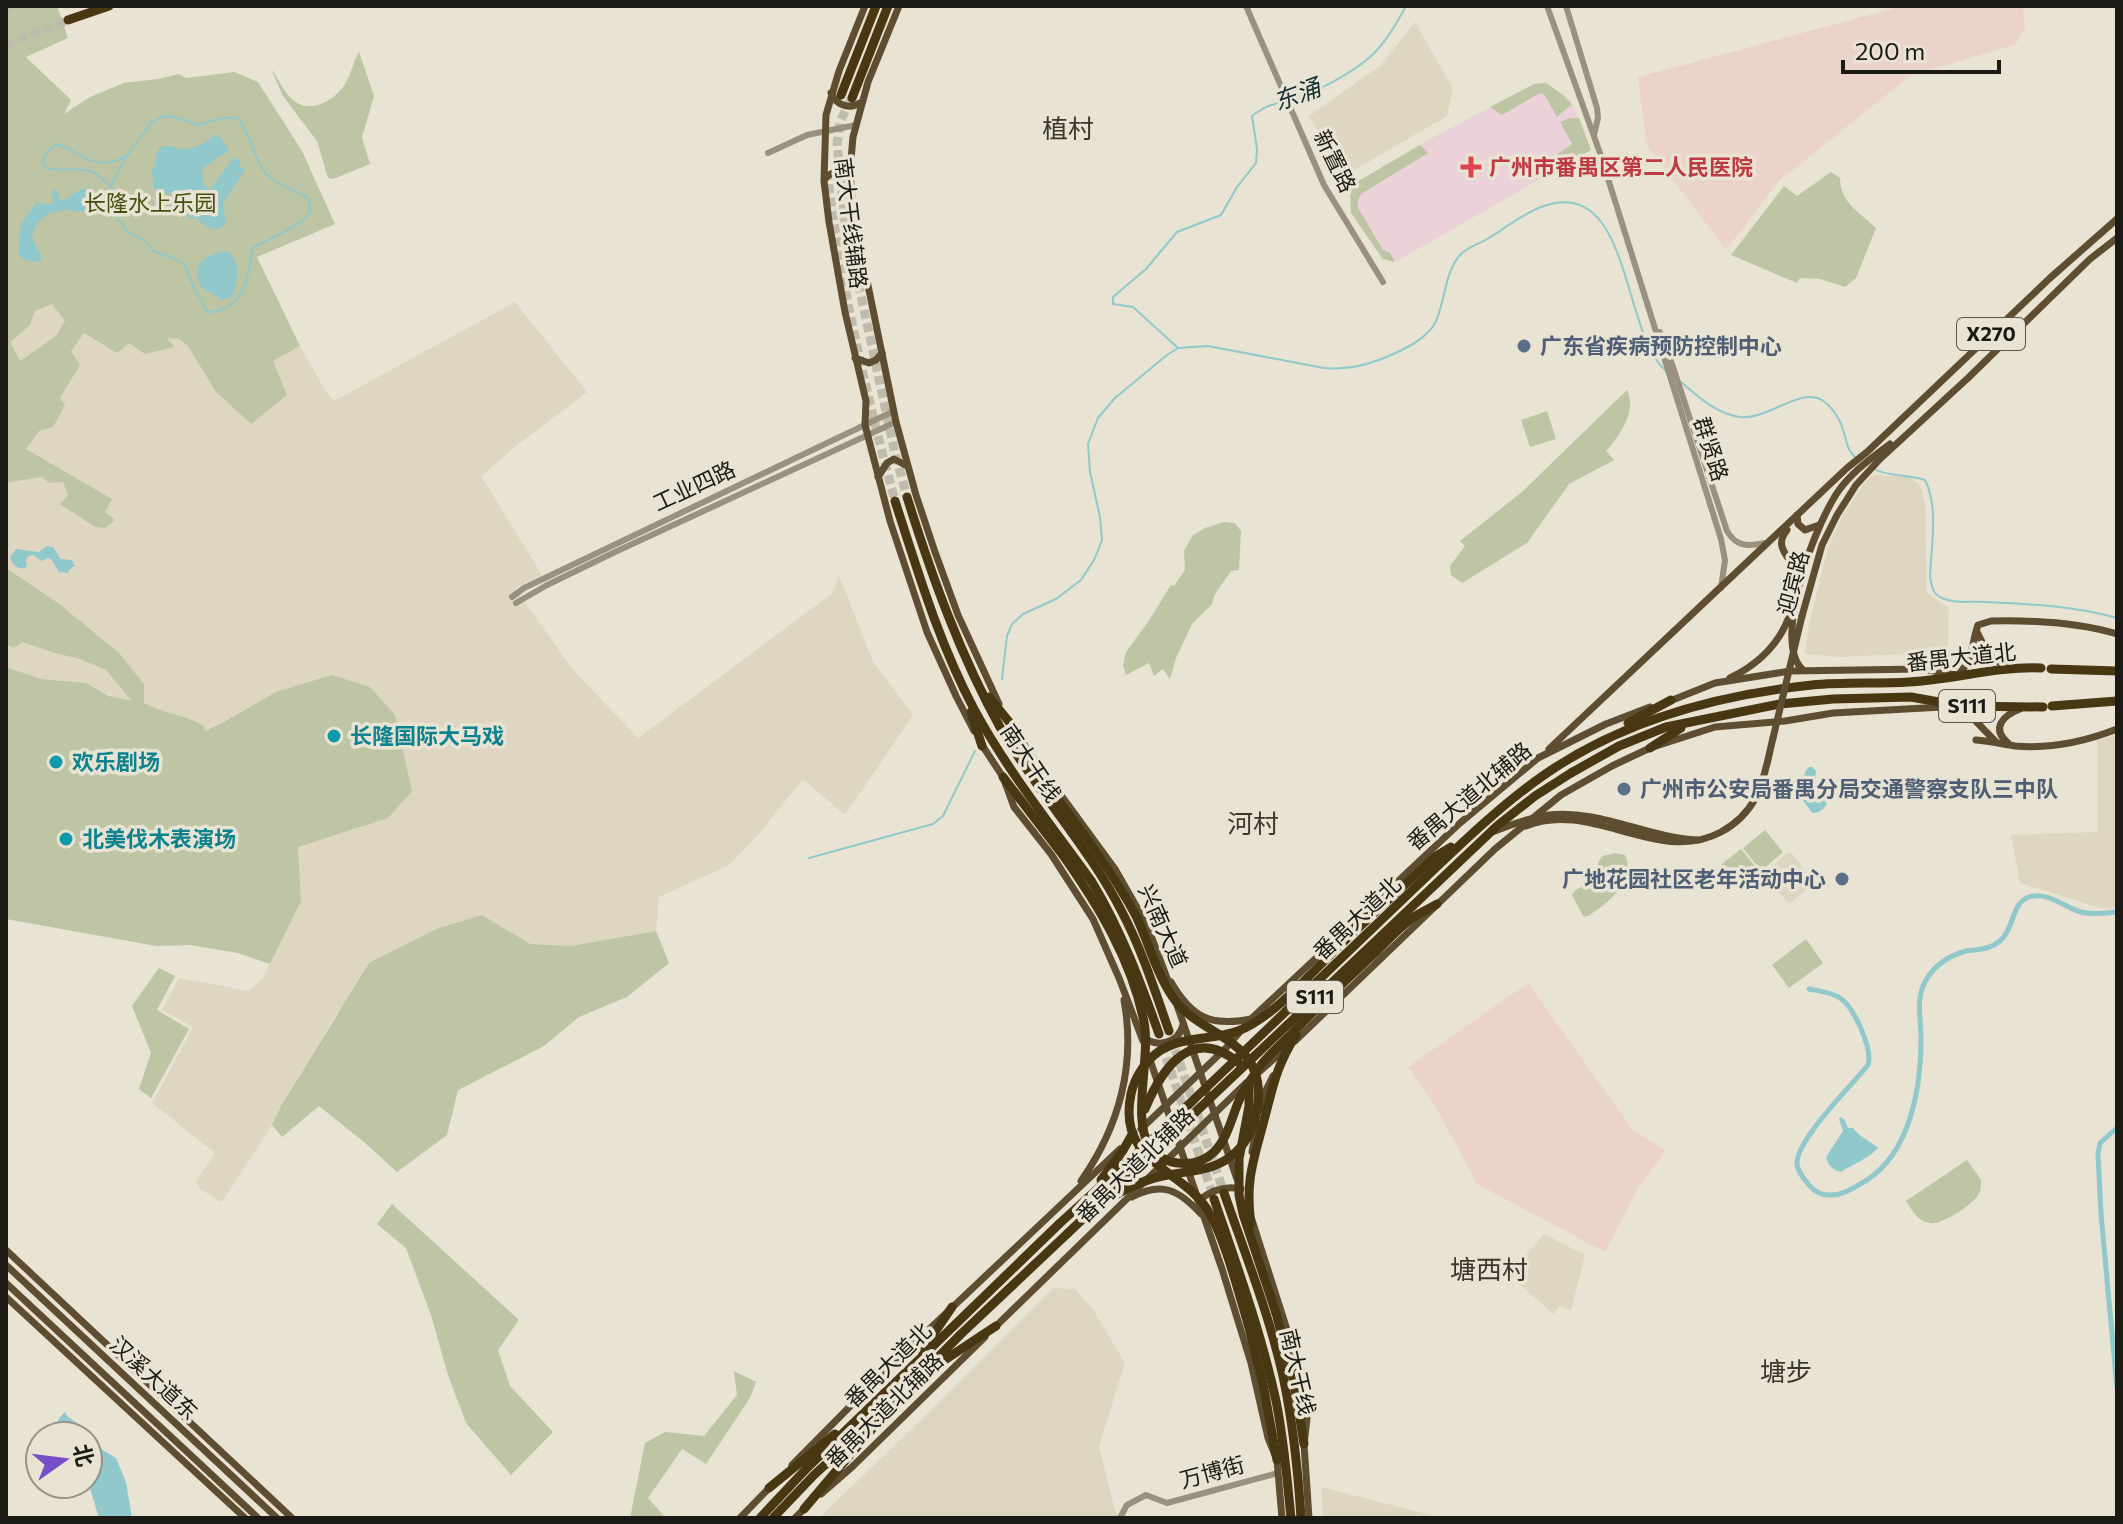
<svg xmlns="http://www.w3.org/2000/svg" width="2123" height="1524" viewBox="0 0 2123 1524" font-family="Commissioner,'Noto Sans SC',sans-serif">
<rect width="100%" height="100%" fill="#e8e3d3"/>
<g fill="#ded6c0">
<polygon points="1415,22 1453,89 1447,116 1344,176 1309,116 1381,65"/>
<polygon points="35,295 164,338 179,338 188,346 197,357 216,392 251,424 273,361 300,346 326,392 334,401 515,302 587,392 516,446 481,476 542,575 515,588 573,670 638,738 833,593 839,575 873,662 913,715 845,815 803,779 758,835 729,865 659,897 656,931 571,946 529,944 482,915 338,1011 281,1106 272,1125 222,1202 217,1200 198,1187 196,1181 215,1153 152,1103 193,1027 162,1010 179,978 249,991 263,978 301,901 298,846 388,818 224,722 190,738 86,683 41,679 6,667 6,309"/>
<polygon points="1876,475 1909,477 1920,485 1925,505 1927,593 1949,608 1948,652 1840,657 1805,654 1809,624 1828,548 1843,515 1863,485 1870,477"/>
<polygon points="2117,735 2117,905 2110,909 2100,908 2020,883 2011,835 2097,832 2097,739"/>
<polygon points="1790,851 1815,883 1789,904 1763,874"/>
<polygon points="1544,1234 1585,1255 1571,1310 1560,1306 1553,1314 1513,1278 1518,1271 1515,1268"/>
<polygon points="1053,1288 1075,1289 1092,1308 1125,1363 1099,1446 1114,1507 1119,1518 819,1518 924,1417"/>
<polygon points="1321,1487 1442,1518 1323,1518"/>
</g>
<g fill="#ebd3ca">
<polygon points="1903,6 2023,6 2025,28 2015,45 1911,75 1778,182 1726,250 1646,144 1638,77"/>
<polygon points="1528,983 1632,1129 1666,1151 1639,1186 1605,1252 1477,1184 1436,1107 1408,1067"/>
</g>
<polygon fill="#ebd1d8" points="1546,83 1571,102 1591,150 1395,262 1383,259 1351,213 1350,186 1432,138 1534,84"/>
<g fill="#bdc5a4" fill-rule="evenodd">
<path d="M6,6H57L68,38L26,57L71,100L64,114L90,97L124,83L158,79L179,74L186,78L234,72L258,82L302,151L335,224L257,257L300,346L273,361L287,395L251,424L216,392L188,346L179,339L167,338L174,347L145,354L129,343L117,353L84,333L71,351L80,365L60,398L65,405L53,427L39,431L26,449L112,499L105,512L115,520L105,528L95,527L60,504L68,495L63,482L50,483L41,477L6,483V411L8,406L6,400ZM52,304L65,321L56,336L20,361L10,342L30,325L35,311Z"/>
<path d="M359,52L374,96L362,137L370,164L333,179L328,178L317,141L283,96L271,69C279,79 283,92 293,100C313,117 342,96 349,76C353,67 354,60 359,52Z"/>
<polygon points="1546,83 1563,95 1572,104 1557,117 1544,94 1540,93 1502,115 1490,107 1534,84"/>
<polygon points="1570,118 1579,118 1591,150 1540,179 1535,169 1572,144 1560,122"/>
<polygon points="1420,145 1428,153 1361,194 1358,200 1358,208 1383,250 1390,253 1395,262 1383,259 1351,213 1350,186"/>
<path d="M1831,172L1840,178C1840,202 1859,212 1876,228L1856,278L1845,287L1820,279L1800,278L1797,283L1731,255L1784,186L1797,196Z"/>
<path d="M1627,390C1637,412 1620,435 1606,451L1614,460L1569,484L1527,543L1462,583L1451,575L1450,566L1465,546L1460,541L1522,492Z"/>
<polygon points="1547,411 1556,439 1530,447 1521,420"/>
<polygon points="1224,522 1235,523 1241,531 1239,570 1231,571 1215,594 1212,604 1192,624 1176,658 1170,679 1163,669 1154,676 1149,663 1126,675 1123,666 1126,652 1150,619 1171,585 1174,586 1185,570 1184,551 1193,535 1205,528"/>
<path d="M6,568L58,603L119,653L144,684V703C164,714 185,714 204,726L205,731L224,722L276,692L332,675L370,687L395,715L412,791L388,818L298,847L301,901L270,964L238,953L190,945L156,946L6,919V667L41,679L86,683L109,696L132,701L106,670L80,659L55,653L22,642L14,648L6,644Z"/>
<polygon points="1765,830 1783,852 1761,871 1743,848"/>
<polygon points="1741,849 1755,866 1732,885 1718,867"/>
<path d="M1615,853L1625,855C1637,881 1607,904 1588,916H1583L1572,895C1577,886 1586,887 1593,880C1599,873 1595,862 1603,856C1604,856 1614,853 1615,853Z"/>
<polygon points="482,915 530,944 571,946 656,931 669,963 627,997 579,1017 544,1046 458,1090 447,1135 397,1172 364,1142 319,1106 282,1137 272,1125 281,1106 369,963 436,929"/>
<polygon points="1806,939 1823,963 1789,988 1772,965"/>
<polygon points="159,968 175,976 157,1010 189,1029 151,1098 139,1089 151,1053 132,1006"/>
<path d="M1967,1160L1981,1180C1981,1184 1981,1190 1979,1193C1975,1204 1940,1226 1930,1223C1917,1221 1913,1211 1906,1201Z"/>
<polygon points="392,1204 519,1320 498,1350 510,1386 553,1432 511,1475 466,1423 447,1372 431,1315 406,1248 377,1224"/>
<polygon points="734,1371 756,1382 750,1398 706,1464 682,1449 648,1498 666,1518 630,1518 645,1443 665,1432 704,1436 737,1395"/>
</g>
<g fill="#90c8cc">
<path d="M218,134L229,150L202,169L203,183L210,190L234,157L240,161L238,165L245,170L223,203L226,224L216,230L205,226L198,219L189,218C185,211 184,197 176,194C168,191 161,199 156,191C152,185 154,178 151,171L156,164V155L160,147C170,144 171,147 180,149C193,151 208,140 218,134Z"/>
<path d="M55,189L58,192L59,199L64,200L81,189L88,190L91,195L90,208L79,212L67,209C63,211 59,211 54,212C42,215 28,230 34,243C37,251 42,251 41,260L39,262L24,260L19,255L18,250L21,224L37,202L45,205L52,203L54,199L51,194Z"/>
<path d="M224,251L229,252C242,268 238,279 232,297L221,300C215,294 210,293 204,289C200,286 199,281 198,277C195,259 211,255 224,251Z"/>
<path d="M47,546L53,547L61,559L72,560L75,567H72L67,573L59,572L52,560L48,558L42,561L33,555L28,556L26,560L27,566L25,568C17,569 12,565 10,557L16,549L39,552Z"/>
<path d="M1809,767H1812L1816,771L1813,790L1827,801C1827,808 1818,814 1812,813L1798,793L1806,770Z"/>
<path d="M1840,1117L1844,1119L1848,1128H1853C1860,1137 1870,1141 1878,1148C1868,1159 1853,1164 1841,1172C1832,1170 1828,1165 1826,1157L1843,1131L1839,1119Z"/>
<path d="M65,1412L68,1417L85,1428L101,1449L116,1458L126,1482L132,1518H99L88,1482V1436H61C55,1426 56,1420 65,1412Z"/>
</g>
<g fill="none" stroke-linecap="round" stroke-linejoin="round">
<g stroke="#90c8cc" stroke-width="2">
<path d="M165,116L175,117L198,125L221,118H237C250,132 256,165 267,175C278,185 294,190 307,197C308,200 310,207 310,210C308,224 265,240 252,248C250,276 242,313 207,312L191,281L185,266L176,259L153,251L147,243L127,231L117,217L111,186L126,157L152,122Z"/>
<path d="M111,188C87,158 74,175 45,168L43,160L48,151L56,144C86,152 89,173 125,157"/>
<path d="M1177,347L1133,307L1113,304V297L1146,269L1177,232L1221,215L1237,187L1256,163L1257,149L1252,116C1269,102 1278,105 1298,97C1322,89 1350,74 1370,57C1385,44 1397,23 1406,6"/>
<path d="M1681,382C1699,397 1715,413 1739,417C1767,421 1799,387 1822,400C1831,406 1840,418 1843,430C1847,440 1846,449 1855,457"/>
<path d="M1874,469C1886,476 1908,475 1925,480C1939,508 1931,546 1930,577C1932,586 1932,594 1942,598C1955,604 1971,601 1985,602C2029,604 2075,606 2117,618"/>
<path d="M1002,679L1007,636L1012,624L1023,614L1056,599L1081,580L1094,560L1102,540L1100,517L1090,472L1088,444L1098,418L1115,398L1167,355L1178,348L1208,346L1324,368C1330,368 1336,369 1342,368C1368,367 1425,346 1436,321C1446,299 1444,271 1462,253C1469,247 1481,243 1489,238C1505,228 1523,214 1541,207C1632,172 1621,334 1666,371"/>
<polyline points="809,858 933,824 943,816 975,751"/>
</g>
<g stroke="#90c8cc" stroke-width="5">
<path d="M1809,989C1819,991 1831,992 1840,998C1854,1007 1873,1049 1868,1065C1852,1085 1797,1139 1797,1163C1797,1171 1803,1177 1808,1184C1813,1190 1820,1195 1828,1195C1843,1196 1855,1187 1867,1180C1911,1151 1921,1087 1921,1038C1921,1019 1916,1001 1924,984C1932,967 1948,956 1966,951C1979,949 1989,950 2000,941C2015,928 2011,903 2029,897C2047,891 2064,907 2081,912C2092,915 2105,913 2117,912"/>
<polyline points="2117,1128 2100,1143 2098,1154 2101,1214 2117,1388"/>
</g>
<g stroke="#bfbbad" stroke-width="9" stroke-dasharray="9 4.5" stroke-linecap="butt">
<polyline points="6,8 12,6"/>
<polyline points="6,45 68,20"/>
<polyline points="851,99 840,122 837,144 845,222 895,453 907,497"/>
<path d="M827,171C840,282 866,393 895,501"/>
<polyline points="1171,1037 1224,1193"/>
<polyline points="1162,1045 1214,1198"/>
</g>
<g stroke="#9a9080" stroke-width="6">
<polyline points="1246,6 1324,185 1383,282"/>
<polyline points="1547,6 1600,153 1721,539 1725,560 1721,588"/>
<polyline points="1566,6 1597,108 1598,118 1594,135"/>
<polyline points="768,153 807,135 856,125"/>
<path d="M1660,332L1671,361L1727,531C1737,548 1749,546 1766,543"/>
<polyline points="512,597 524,588 894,411"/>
<polyline points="516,603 547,585 615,552 896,422"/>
<polyline points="1120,1518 1127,1505 1146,1495 1167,1503 1278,1473"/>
</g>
<g stroke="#5e4d30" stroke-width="7">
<polyline points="865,6 839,71 826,115 824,181 829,222 845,312 866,401 865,425 890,521 927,632 956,696 974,731"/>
<polyline points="899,6 868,82 853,137 850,171 853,212 896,422 916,495 935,552 958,615 999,704"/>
<path d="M831,93C837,106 850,110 862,102"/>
<path d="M825,179C832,170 842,170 850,178"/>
<polyline points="855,358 869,363 876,360 882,353"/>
<polyline points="878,477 887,463 894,459 907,466"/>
<polyline points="1797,515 1798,524 1805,530 1819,525"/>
<path d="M1787,530C1770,551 1798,559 1798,582"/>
<polyline points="1802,616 1822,545 1837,515 1856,485 1880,459 1968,378 2090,259 2117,238"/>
<path d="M1977,632C1986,650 1991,663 2011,666"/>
<path d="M1803,670C1770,641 1818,514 1843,485C1856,469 1874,456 1890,444"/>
<path d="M1730,678C1757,665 1778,646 1789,617"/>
<path d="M1670,701L1715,683L1790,671L1921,669L1958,675C1974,658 1971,645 1978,625L1991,621C2033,620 2076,622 2117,634"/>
<polyline points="1009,721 1024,745"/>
<path d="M1976,740C1989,741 2002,744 2015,746C2051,749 2084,742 2117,729"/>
<polyline points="980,742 1003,777 1014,807 1051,854 1093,919 1119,978 1143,1041"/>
<path d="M2008,743C1990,728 2004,715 2020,709"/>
<polyline points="1549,749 1847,468 1867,452 2050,278 2117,219"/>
<polyline points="1036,761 1115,869 1147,925 1170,986"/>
<path d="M1526,826C1591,799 1658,866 1721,832C1736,824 1748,812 1756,797C1765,779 1768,758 1773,738"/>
<path d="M1171,982C1192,1018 1211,1027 1251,1019"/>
<polyline points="1177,1005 1237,1179"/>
<path d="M1143,1037C1157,1048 1178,1044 1183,1025"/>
<polyline points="1295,1041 1495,849 1561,795 1612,766 1650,748 1715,727 1785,721 1833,713 1961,706 1996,742"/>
<polyline points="1149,1057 1222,1269 1251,1363 1268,1438 1277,1460 1282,1518"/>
<polyline points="1258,1073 1285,1049"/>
<polyline points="1261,1109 1266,1090 1273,1076"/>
<polyline points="1141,1129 1226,1048 1251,1019 1460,823 1538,758 1606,724 1650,707"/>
<polyline points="1252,1152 1257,1125"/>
<path d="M1081,1181C1119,1127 1136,1065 1124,1000"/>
<path d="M1132,1197C1162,1181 1179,1190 1201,1214"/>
<path d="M1198,1201C1210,1191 1225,1185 1241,1189"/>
<polyline points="1252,1220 1290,1339 1301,1385 1307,1419 1304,1444 1309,1518"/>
<polyline points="6,1250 292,1518"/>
<polyline points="6,1265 277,1518"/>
<polyline points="6,1283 258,1518"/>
<polyline points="6,1297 245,1518"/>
<polyline points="994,1328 1246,1083"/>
<polyline points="792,1465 886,1370 1120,1149"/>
<polyline points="821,1494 852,1467 985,1337"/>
<polyline points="740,1518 772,1485"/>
<polyline points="795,1518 805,1508"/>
</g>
<g stroke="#493612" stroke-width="9">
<polyline points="68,20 109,6"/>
<polyline points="841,95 876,6"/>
<polyline points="852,98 888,6"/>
<path d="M907,497C932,577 960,655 1001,729C1037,792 1089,847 1122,912C1142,950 1155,991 1169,1031"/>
<path d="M895,501C918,572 939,643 974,709C1007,770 1051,825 1092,882C1121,930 1140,981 1159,1034"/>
<polyline points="2051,669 2117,671"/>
<polyline points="989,697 1010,723"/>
<polyline points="2052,706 2117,701"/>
<polyline points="971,712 982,746"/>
<polyline points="1628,723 1671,700"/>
<polyline points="1021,741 1044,781 1085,836"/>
<polyline points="1650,748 1681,728"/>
<polyline points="1571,773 1619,746 1666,727 1780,704 1833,699 1911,697 1961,706 2043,707"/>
<polyline points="1003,777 1062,854"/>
<path d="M1425,878C1463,842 1501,805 1544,775C1623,720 1717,695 1812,685C1844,682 1876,684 1909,682C1953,680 1996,666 2041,668"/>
<polyline points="1352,924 1372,915 1436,856 1451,847"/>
<polyline points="1340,945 1367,920"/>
<path d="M1224,1193C1245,1253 1269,1314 1283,1376C1293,1423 1298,1470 1301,1518"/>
<path d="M1214,1199C1237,1266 1261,1332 1276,1401C1284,1440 1287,1479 1291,1518"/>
<polyline points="1276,1313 1294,1383 1304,1444"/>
<polyline points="1248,1324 1263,1384 1277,1460"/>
<polyline points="922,1351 952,1307"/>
<polyline points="934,1367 996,1326"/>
<polyline points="769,1488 835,1434"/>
<polyline points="804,1509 872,1429"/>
<polyline points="760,1518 807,1468 1059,1224"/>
<polyline points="773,1518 814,1475 896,1400 961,1334 1068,1233"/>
</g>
<g stroke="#5e4d30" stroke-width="7">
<polyline points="1773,738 1802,616"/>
<path d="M1495,831C1512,824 1530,818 1549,815C1599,809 1648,838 1697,840"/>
</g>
<g stroke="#493612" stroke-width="9">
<path d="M1085,836C1104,863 1122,889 1137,918C1149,944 1156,972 1172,996C1199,1038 1265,1036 1258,1103C1256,1121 1250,1139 1236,1152C1216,1171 1194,1170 1168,1175C1149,1178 1129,1187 1112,1197"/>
<path d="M1062,854C1098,905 1132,960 1144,1022C1151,1058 1131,1120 1150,1147C1165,1167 1196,1169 1214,1152C1227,1139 1231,1120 1238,1103C1242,1092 1249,1082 1256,1072C1266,1056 1284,1042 1297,1028C1323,1002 1349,977 1376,952C1387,941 1398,929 1411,919C1419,913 1429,909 1437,904"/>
<polyline points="1249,1083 1249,1106 1239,1159 1239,1195 1243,1214 1276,1313"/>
<path d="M1145,1109C1162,1068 1192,1024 1239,1063"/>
<polyline points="1101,1180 1122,1152 1133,1133"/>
<polyline points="1059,1224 1161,1131 1425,878"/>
<path d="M1251,1224C1245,1183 1253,1162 1263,1124C1273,1088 1275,1068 1296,1035"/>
<polyline points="1068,1233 1497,826 1535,796 1571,773"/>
<path d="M1248,1324C1238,1291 1225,1238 1207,1209C1179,1167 1117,1162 1131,1094C1135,1076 1146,1060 1161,1050C1184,1036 1213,1040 1238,1031C1273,1018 1313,971 1340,945"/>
</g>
</g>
<path fill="#e0444e" stroke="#e8e3d3" stroke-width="3" d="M1467 155h8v8h8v8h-8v8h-8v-8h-8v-8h8z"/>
<g fill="#5c6f8a" stroke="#e8e3d3" stroke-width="3">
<circle cx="1524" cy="346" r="8"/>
<circle cx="1624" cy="789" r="8"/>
<circle cx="1842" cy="879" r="8"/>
</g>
<g fill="#0f9aa8" stroke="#e8e3d3" stroke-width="3">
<circle cx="334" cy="736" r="8"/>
<circle cx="56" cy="762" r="8"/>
<circle cx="66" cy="839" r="8"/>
</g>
<g text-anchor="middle" stroke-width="7" stroke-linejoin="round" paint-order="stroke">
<g fill="#e8e3d3" stroke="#59564e" stroke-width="2">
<rect x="1957" y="318" width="68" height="32" rx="6"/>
<rect x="1939" y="690" width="56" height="32" rx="6"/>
<rect x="1287" y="981" width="56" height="32" rx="6"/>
</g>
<g font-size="20" font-weight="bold" fill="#1c1a15">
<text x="1991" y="341">X270</text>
<text x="1967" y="713">S111</text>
<text x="1315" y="1004">S111</text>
</g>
<g font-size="22" fill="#1c1a15" stroke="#e8e3d3">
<text transform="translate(1335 161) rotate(64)" y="8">新置路</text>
<text transform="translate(851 223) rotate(83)" y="8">南大干线辅路</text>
<text transform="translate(1711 449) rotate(72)" y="8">群贤路</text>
<text transform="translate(694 486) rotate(-25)" y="8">工业四路</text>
<text transform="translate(1793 583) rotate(-75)" y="8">迎宾路</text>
<text transform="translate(1961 657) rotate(-6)" y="8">番禺大道北</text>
<text transform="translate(1031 763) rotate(56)" y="8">南大干线</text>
<text transform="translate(1469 796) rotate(-40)" y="8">番禺大道北辅路</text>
<text transform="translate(1357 918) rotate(-43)" y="8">番禺大道北</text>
<text transform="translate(1163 926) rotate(66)" y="8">兴南大道</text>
<text transform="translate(1135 1165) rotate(-44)" y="8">番禺大道北铺路</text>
<text transform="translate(888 1365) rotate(-44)" y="8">番禺大道北</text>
<text transform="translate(1298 1372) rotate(77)" y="8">南大干线</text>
<text transform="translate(154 1378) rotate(43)" y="8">汉溪大道东</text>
<text transform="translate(884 1410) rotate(-44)" y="8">番禺大道北辅路</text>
<text transform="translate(1212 1472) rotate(-15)" y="8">万博街</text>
</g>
<g font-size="22" font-weight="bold" fill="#be3a42" stroke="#e8e3d3" text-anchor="start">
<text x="1489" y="175">广州市番禺区第二人民医院</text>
</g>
<g font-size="22" fill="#45500e" stroke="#e8e3d3">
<text x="150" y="211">长隆水上乐园</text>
</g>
<g font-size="22" font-weight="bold" fill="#4e5e75" stroke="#e8e3d3" text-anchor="start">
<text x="1540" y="354">广东省疾病预防控制中心</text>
<text x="1640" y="797">广州市公安局番禺分局交通警察支队三中队</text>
<text x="1826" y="887" text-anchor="end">广地花园社区老年活动中心</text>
</g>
<g font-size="22" font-weight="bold" fill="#0d838f" stroke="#e8e3d3" text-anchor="start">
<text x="350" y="744">长隆国际大马戏</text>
<text x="72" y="770">欢乐剧场</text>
<text x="82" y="847">北美伐木表演场</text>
</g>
<g font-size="24" font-style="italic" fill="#133032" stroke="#e8e3d3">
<text transform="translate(1297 95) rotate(-20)" y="8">东涌</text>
</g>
<g font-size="26" fill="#3b372b" stroke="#e8e3d3">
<text x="1068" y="138">植村</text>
<text x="1253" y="833">河村</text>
<text x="1489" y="1279">塘西村</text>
<text x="1786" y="1381">塘步</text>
</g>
</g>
<rect width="2123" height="1524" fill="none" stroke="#1c1a15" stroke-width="16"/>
<g transform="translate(64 1460) rotate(76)"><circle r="38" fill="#e8e3d3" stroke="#969387" stroke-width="2"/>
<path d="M0-6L14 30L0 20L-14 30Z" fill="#754fc8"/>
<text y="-12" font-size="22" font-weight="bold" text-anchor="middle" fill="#1c1a15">北</text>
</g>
<path d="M1843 60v12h156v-12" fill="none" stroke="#1c1a15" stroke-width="4"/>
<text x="1855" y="60" font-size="24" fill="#1c1a15" stroke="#e8e3d3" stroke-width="6" paint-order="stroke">200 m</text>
</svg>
